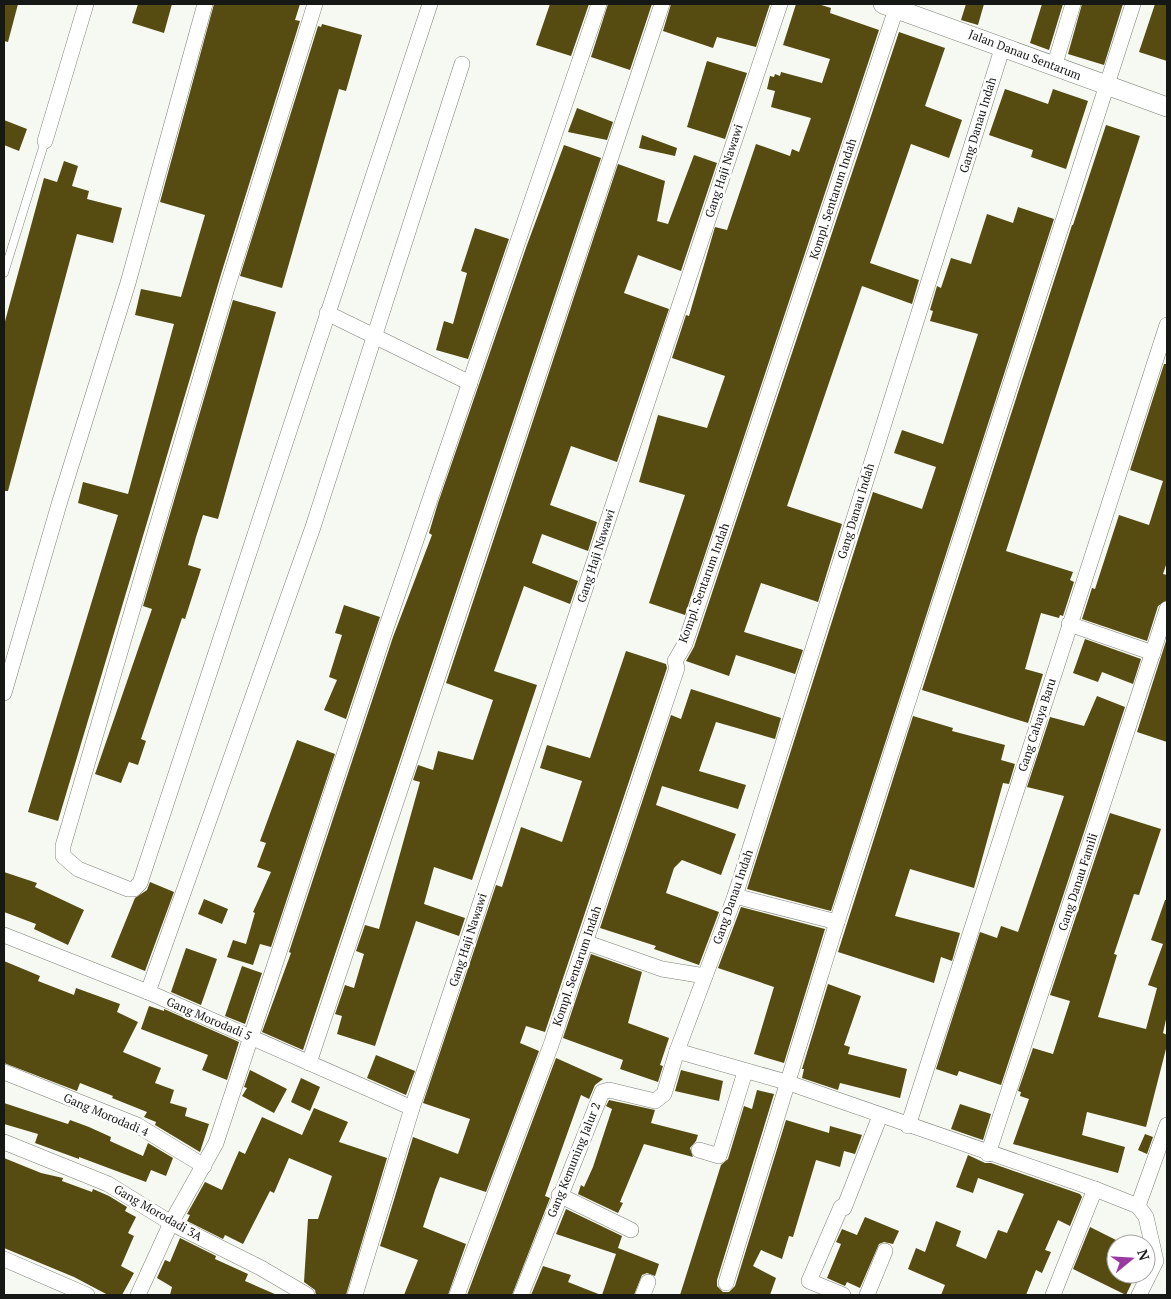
<svg xmlns="http://www.w3.org/2000/svg" width="1171" height="1299" viewBox="0 0 1171 1299" font-family="'PT Serif',serif">
<rect width="100%" height="100%" fill="#f5f9f1"/>
<g fill="#564c12">
<polygon points="4,4 18,4 8,42 4,41"/>
<polygon points="138,4 172,4 164,33 132,23"/>
<polygon points="214,4 300,4 295,20 300,21 222,271 58,821 28,812 118,515 78,503 83,482 128,494 174,324 135,315 141,289 181,297 205,215 160,202"/>
<polygon points="550,4 589,4 571,56 536,45"/>
<polygon points="608,4 652,4 630,70 591,57"/>
<polygon points="671,4 770,4 756,47 717,37 713,48 663,31"/>
<polygon points="796,4 818,4 831,8 830,13 879,30 685,615 649,603 685,495 639,482 658,415 707,428 725,376 672,358 686,315 689,316 715,227 727,230 756,144 790,156 792,149 799,152 811,118 771,107 775,91 767,89 770,76 774,77 775,74 780,76 781,72 822,83 830,59 783,45"/>
<polygon points="966,4 984,4 978,25 961,20"/>
<polygon points="1042,4 1063,4 1049,50 1030,43"/>
<polygon points="1082,4 1123,4 1104,65 1068,54"/>
<polygon points="1155,4 1167,4 1167,61 1139,52"/>
<polygon points="322,24 362,35 346,91 339,89 282,288 240,276 318,26 321,27"/>
<polygon points="899,32 945,48 925,106 962,120 949,158 911,144 870,263 919,280 912,304 862,286 787,506 842,524 818,602 761,583 744,632 803,650 795,674 736,655 729,676 686,661 694,647"/>
<polygon points="707,61 747,73 725,139 687,127"/>
<polygon points="1005,89 1048,104 1053,89 1088,101 1066,169 1031,157 1033,150 989,135"/>
<polygon points="577,108 613,122 607,140 568,132"/>
<polygon points="4,120 27,129 19,151 4,145"/>
<polygon points="1106,125 1140,136 1006,551 1073,572 1070,580 1074,582 1063,616 1060,615 1059,618 1041,613 1025,669 1043,674 1028,723 922,690 1072,225 1073,225"/>
<polygon points="642,135 677,148 675,156 639,148"/>
<polygon points="564,145 601,158 303,1050 262,1032 291,953 289,952 393,637 432,535 429,533 438,503 527,245"/>
<polygon points="694,155 717,163 681,271 638,255 624,293 669,309 617,462 571,446 550,505 597,522 588,551 542,534 532,563 578,581 570,604 524,586 494,671 537,685 472,880 434,867 424,904 465,918 459,936 416,921 375,1046 337,1034 342,1016 335,1014 345,985 354,988 364,954 356,951 365,925 379,929 420,782 413,780 418,765 433,770 438,751 473,760 493,700 446,683 618,164 665,181 657,221 668,224"/>
<polygon points="64,161 78,166 72,186 89,191 87,199 122,208 113,243 77,234 8,491 4,491 4,325 44,178 57,182"/>
<polygon points="1018,207 1054,219 831,911 747,889 873,492 922,509 936,467 894,453 902,430 943,444 978,334 930,321 933,311 930,310 937,286 941,288 951,258 971,264 987,214 1013,223"/>
<polygon points="475,228 509,239 468,359 436,350 444,321 453,324 467,273 461,271"/>
<polygon points="233,300 276,312 218,519 203,515 196,537 188,565 201,569 185,619 182,618 141,739 146,741 138,765 129,762 121,783 95,774 152,609 143,606"/>
<polygon points="1164,364 1167,364 1167,562 1163,574 1167,575 1167,600 1158,606 1147,641 1082,619 1092,588 1095,589 1119,515 1149,525 1163,481 1130,470"/>
<polygon points="344,605 380,617 346,719 324,710 337,680 329,677 342,635 335,633"/>
<polygon points="1167,638 1167,742 1137,732"/>
<polygon points="1085,639 1141,659 1133,684 1102,672 1098,682 1073,673"/>
<polygon points="626,651 666,664 667,668 545,1032 526,1026 520,1043 539,1051 486,1192 440,1177 435,1190 423,1227 466,1244 448,1295 404,1295 418,1260 380,1246 413,1137 458,1154 470,1119 423,1103 496,885 502,887 521,827 562,842 582,781 540,768 547,745 590,758"/>
<polygon points="691,689 781,718 775,739 716,722 699,771 746,785 738,809 662,786 656,805 736,834 721,875 682,860 674,868 666,893 719,912 699,965 654,949 656,946 600,928 671,715 681,719"/>
<polygon points="1097,696 1125,707 1001,1085 959,1071 957,1076 936,1069 980,932 997,938 1001,926 1018,932 1064,796 1027,787 1050,717 1084,726"/>
<polygon points="913,716 953,728 952,731 1005,745 1001,760 1015,764 1009,784 1003,783 974,888 910,869 895,916 960,933 952,961 941,957 934,983 838,952"/>
<polygon points="297,740 335,754 271,947 260,944 253,965 227,957 233,940 246,944 255,913 253,912 271,872 257,867 266,843 260,841"/>
<polygon points="1110,813 1161,829 1139,895 1134,894 1114,954 1117,955 1098,1017 1146,1029 1157,988 1148,985 1163,944 1151,940 1165,900 1167,900 1167,1015 1163,1033 1167,1035 1167,1045 1146,1127 1087,1112 1082,1135 1125,1147 1118,1173 1013,1144 1029,1099 1020,1096 1021,1092 1018,1091 1033,1048 1053,1054 1070,1001 1050,995"/>
<polygon points="4,872 37,883 35,887 84,910 68,945 34,929 36,924 4,912"/>
<polygon points="150,882 174,892 145,971 111,957 135,898 147,890"/>
<polygon points="204,899 228,909 222,924 198,914"/>
<polygon points="741,907 825,929 784,1063 754,1054 774,987 718,968"/>
<polygon points="186,948 217,959 201,1005 171,992"/>
<polygon points="591,954 642,972 628,1023 669,1038 660,1065 663,1066 658,1082 620,1069 623,1060 563,1038"/>
<polygon points="4,961 40,976 38,981 74,995 76,988 120,1004 117,1012 138,1022 123,1052 161,1068 155,1083 174,1090 170,1103 187,1108 185,1116 209,1124 200,1152 155,1125 156,1122 144,1117 147,1112 112,1098 113,1096 80,1083 77,1091 4,1063"/>
<polygon points="242,966 262,973 245,1024 225,1016"/>
<polygon points="828,984 861,996 844,1045 850,1047 848,1054 907,1069 900,1098 840,1083 838,1090 802,1078 804,1069 802,1069"/>
<polygon points="149,1006 164,1011 164,1009 239,1042 227,1080 202,1070 208,1055 141,1029"/>
<polygon points="376,1055 415,1071 406,1095 367,1078"/>
<polygon points="556,1058 603,1079 595,1085 589,1099 581,1095 545,1196 550,1198 512,1295 467,1295"/>
<polygon points="250,1070 287,1089 274,1113 242,1096 247,1088 244,1087"/>
<polygon points="681,1070 723,1081 719,1101 675,1091"/>
<polygon points="301,1078 320,1087 310,1111 291,1102"/>
<polygon points="757,1090 774,1094 717,1280 717,1286 723,1292 729,1292 735,1286 786,1120 829,1133 830,1126 862,1135 855,1154 844,1151 840,1167 816,1160 793,1237 789,1236 782,1259 761,1250 753,1266 776,1278 770,1295 680,1295 721,1165 728,1159 744,1106 752,1109"/>
<polygon points="609,1100 655,1110 651,1123 698,1135 696,1141 690,1148 693,1157 644,1144 620,1202 623,1203 618,1213 578,1194 581,1185 584,1187 593,1167 612,1109 606,1106"/>
<polygon points="4,1103 68,1124 70,1120 89,1127 111,1137 110,1141 143,1156 148,1143 173,1158 166,1176 151,1170 146,1182 79,1157 79,1159 35,1143 38,1134 4,1124"/>
<polygon points="960,1104 991,1114 983,1140 951,1129"/>
<polygon points="314,1108 348,1122 339,1142 387,1158 346,1295 316,1295 315,1290 304,1282 308,1219 318,1219 332,1176 289,1158 274,1193 270,1191 243,1244 225,1235 223,1239 187,1221 190,1215 187,1214 205,1182 222,1190 239,1151 245,1154 262,1117 302,1135"/>
<polygon points="1145,1134 1153,1137 1147,1154 1138,1150"/>
<polygon points="968,1155 985,1163 991,1163 1080,1194 1082,1197 1070,1226 1058,1220 1045,1250 1051,1252 1042,1273 1036,1270 1026,1295 941,1295 945,1285 908,1269 916,1248 925,1252 936,1221 961,1231 956,1246 986,1259 998,1230 1007,1233 1024,1194 978,1178 973,1193 956,1187"/>
<polygon points="4,1158 41,1173 63,1178 62,1181 92,1192 93,1189 109,1196 127,1207 125,1211 136,1217 128,1233 134,1236 121,1266 134,1273 122,1295 108,1295 74,1277 4,1248"/>
<polygon points="566,1209 622,1236 618,1248 659,1264 655,1276 647,1273 642,1275 634,1295 602,1295 616,1254 556,1234"/>
<polygon points="865,1217 899,1231 893,1244 884,1242 879,1244 860,1288 847,1282 845,1286 827,1278 841,1244 836,1242 842,1229 857,1235"/>
<polygon points="1090,1227 1116,1240 1116,1274 1136,1274 1126,1295 1073,1269"/>
<polygon points="180,1238 216,1256 215,1259 248,1274 245,1281 277,1295 170,1295 172,1287 157,1278 165,1260 170,1262"/>
<polygon points="543,1266 571,1275 568,1282 601,1295 531,1295"/>
</g>
<g fill="none" stroke-linecap="round" stroke-linejoin="round">
<defs>
<polyline id="service" points="4,273 45,141"/>
<g id="minor">
<polyline points="315,4 227,288 63,846 63,856 78,869 128,889 134,889 140,883 430,4"/>
<polyline points="1054,67 1073,4"/>
<polyline points="45,141 86,4"/>
<polyline points="327,313 470,383"/>
<polyline points="1069,624 1153,653"/>
<polyline points="4,693 60,501 128,283 205,4"/>
<polyline points="735,896 837,922"/>
<polyline points="4,935 148,992 412,1108"/>
<polyline points="585,942 662,969 705,976"/>
<polyline points="148,992 313,527 462,64"/>
<polyline points="677,1051 786,1082 1095,1189 1138,1206"/>
<polyline points="309,1063 662,4"/>
<polyline points="4,1072 137,1125 204,1166"/>
<polyline points="908,1126 1167,325"/>
<polyline points="4,1142 108,1184 171,1223 261,1268 307,1295"/>
<polyline points="699,1150 719,1156 745,1072"/>
<polyline points="988,1154 1167,609"/>
<polyline points="559,1195 631,1230"/>
<polyline points="4,1259 87,1295"/>
<polyline points="726,1283 837,922 1133,4"/>
<polyline points="138,1295 171,1223 216,1143 384,634 599,4"/>
<polyline points="355,1295 412,1108 780,4"/>
<polyline points="457,1295 551,1045 677,668 675,661 685,644 896,9"/>
<polyline points="521,1295 602,1092 609,1090 655,1101 664,1094 677,1051 735,896 1003,46"/>
<polyline points="643,1295 648,1282"/>
<polyline points="843,1295 809,1281 841,1207 844,1208 880,1116"/>
<polyline points="867,1295 885,1251"/>
<polyline points="1053,1295 1095,1189"/>
<polyline points="1139,1295 1156,1261 1146,1217 1138,1206 1167,1125"/>
</g>
<polyline id="tertiary" points="883,4 1167,107"/>
</defs>
<use href="#service" stroke="#7d817a" stroke-width="9"/>
<use href="#minor" stroke="#7d817a" stroke-width="16"/>
<use href="#tertiary" stroke="#7d817a" stroke-width="20"/>
<use href="#service" stroke="#fff" stroke-width="8"/>
<use href="#minor" stroke="#fff" stroke-width="15"/>
<use href="#tertiary" stroke="#fff" stroke-width="19"/>
</g>
<g text-anchor="middle" stroke-width="5" stroke-linejoin="round" paint-order="stroke">
<g font-size="12" fill="#161815" stroke="#fff">
<text transform="translate(1025 55) rotate(21)" y="4">Jalan Danau Sentarum</text>
<text transform="translate(978 125) rotate(-73)" y="4">Gang Danau Indah</text>
<text transform="translate(724 171) rotate(-72)" y="4">Gang Haji Nawawi</text>
<text transform="translate(833 199) rotate(-72)" y="4">Kompl. Sentarum Indah</text>
<text transform="translate(856 511) rotate(-73)" y="4">Gang Danau Indah</text>
<text transform="translate(596 556) rotate(-72)" y="4">Gang Haji Nawawi</text>
<text transform="translate(704 583) rotate(-70)" y="4">Kompl. Sentarum Indah</text>
<text transform="translate(1037 725) rotate(-72)" y="4">Gang Cahaya Baru</text>
<text transform="translate(1078 882) rotate(-72)" y="4">Gang Danau Famili</text>
<text transform="translate(733 897) rotate(-71)" y="4">Gang Danau Indah</text>
<text transform="translate(468 940) rotate(-72)" y="4">Gang Haji Nawawi</text>
<text transform="translate(577 966) rotate(-71)" y="4">Kompl. Sentarum Indah</text>
<text transform="translate(209 1019) rotate(23)" y="4">Gang Morodadi 5</text>
<text transform="translate(106 1115) rotate(23)" y="4">Gang Morodadi 4</text>
<text transform="translate(574 1160) rotate(-68)" y="4">Gang Kemuning Jalur 2</text>
<text transform="translate(158 1213) rotate(30)" y="4">Gang Morodadi 3A</text>
</g>
</g>
<rect width="1171" height="1299" fill="none" stroke="#161815" stroke-width="10"/>
<g transform="translate(1131 1259) rotate(72)"><circle r="24" fill="#ffffff" stroke="#a2a3a1"/>
<path d="M0-4L9 19L0 12L-9 19Z" fill="#9a39a0"/>
<text y="-8" font-size="14" font-weight="bold" text-anchor="middle" fill="#161815">N</text>
</g>
</svg>
